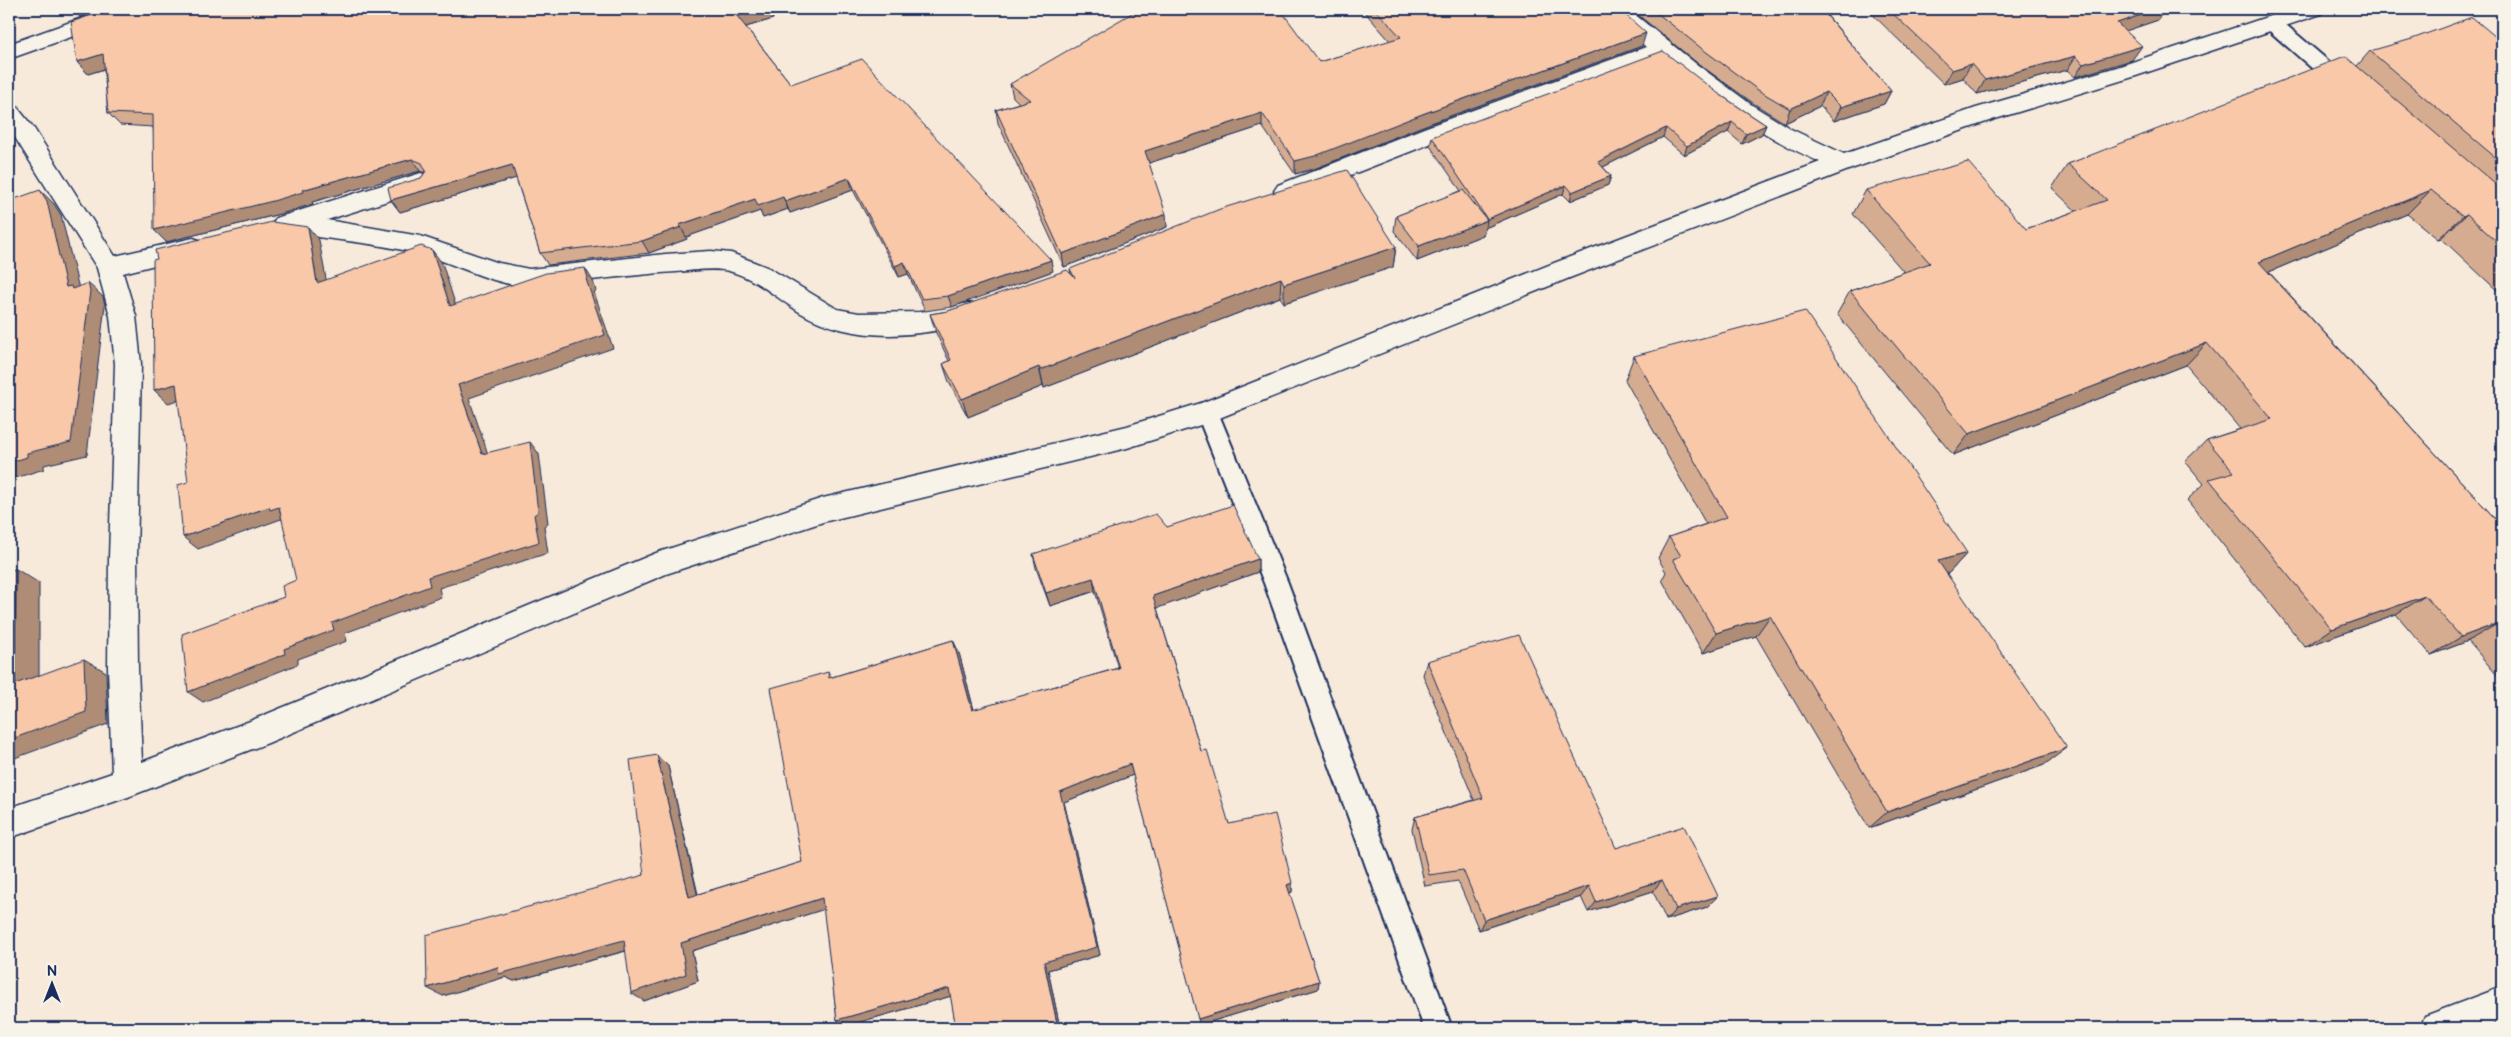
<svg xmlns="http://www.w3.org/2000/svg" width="2511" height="1037" viewBox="0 0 2511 1037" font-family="'Balsamiq Sans',sans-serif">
<rect width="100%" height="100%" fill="#f7eadb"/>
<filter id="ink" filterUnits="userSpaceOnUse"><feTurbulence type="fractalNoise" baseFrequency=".02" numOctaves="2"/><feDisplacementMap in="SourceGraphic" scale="10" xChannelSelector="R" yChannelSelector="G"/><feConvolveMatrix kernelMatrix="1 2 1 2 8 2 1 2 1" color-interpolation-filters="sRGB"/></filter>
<g filter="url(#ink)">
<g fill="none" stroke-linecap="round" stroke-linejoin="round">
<defs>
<g id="service">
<polygon points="2272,17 2279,19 2353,82 2356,87 2353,92 2346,94 2339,92 2265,27 2263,23 2265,19"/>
<polygon points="1207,403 1215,405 1218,412 1288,583 1452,1028 1424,1028 1264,583 1196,412 1199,405"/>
</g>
<g id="minor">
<polygon points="107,9 139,9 136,14 9,59 9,44"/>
<path d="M1603,9H1628L1695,63L1752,105L1791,129L1844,154L1976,108L2117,67L2291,9H2324L2321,14L2133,77L1992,120L1851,169L1572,277L1207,423L1127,448L823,522L666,574L268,743L128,797L9,838V808L112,773L108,668L109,558L115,364L110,316L97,268L9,128V105L17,107L33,127L115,256L193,238L202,241L205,247L202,253L123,273L136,316L141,364L137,558L138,668L142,762L250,721L656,553L823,498L1127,426L1201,403L1554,263L1820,162C1761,136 1710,99 1660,58L1440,140L1294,197L1286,200L1278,197L1274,191L1278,185L1424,128L1646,47Z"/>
<path d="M421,173L429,176L433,182L429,188L327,220L420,236L499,263L529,269L665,254L711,251L731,253L769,268L837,309L859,313L920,312L969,303L978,306L982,313L978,320C923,338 853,344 801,313C778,299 756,278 729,271C712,267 693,271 676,272C627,275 578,282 529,287C491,284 459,265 424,255C378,243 330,239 284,233L276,230L272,224L276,218Z"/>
</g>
<polygon id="trunk" points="2502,987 2502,1021 2482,1028 2420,1028 2425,1016"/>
</defs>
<use href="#service" stroke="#1b2f5e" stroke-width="4"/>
<use href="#minor" stroke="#1b2f5e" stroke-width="3"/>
<use href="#trunk" stroke="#1b2f5e" stroke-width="3"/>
<use href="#service" fill="#f7f3e8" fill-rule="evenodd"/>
<use href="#minor" fill="#f7f3e8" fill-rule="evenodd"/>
<use href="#trunk" fill="#f7f3e8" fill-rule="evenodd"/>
</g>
<g fill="#d6ac90" stroke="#1b2f5e">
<polygon points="110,9 770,9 773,19 746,27 791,84 1053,271 952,307 925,311 908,274 899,277 853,190 790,213 788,209 763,218 760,211 686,237 687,239 649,253 548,265 540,253 516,178 400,212 391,200 421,178 425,173 420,171 312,202 313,204 284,213 166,242 153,127 120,125 108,113 104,69 88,74 77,62"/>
<polygon points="1362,9 1619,9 1642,46 1423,126 1314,169 1295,174 1262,126 1149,163 1167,227 1064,267 998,123 996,110 1019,103 1013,97 1010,84 1319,62 1390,41"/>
<polygon points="1631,9 1832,9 1826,14 1891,91 1884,104 1834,121 1820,106 1785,123 1753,103 1696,62"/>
<polygon points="1867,9 2175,9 2161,14 2158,20 2125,31 2132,60 2075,77 2067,70 1977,94 1963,78 1944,84"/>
<polygon points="2502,42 2502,295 2441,238 2438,239 2407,214 2269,272 2502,526 2502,681 2468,641 2431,655 2396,614 2305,647 2187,500 2204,484 2185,461 2207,440 2240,429 2186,365 1953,455 1837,314 1850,291 1904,272 1853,214 1866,190 2026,229 2076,211 2052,188 2068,164 2357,66 2370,51"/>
<polygon points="1719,94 1766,125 1762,134 1742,144 1728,132 1684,155 1663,137 1603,167 1611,176 1608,185 1570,201 1563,194 1485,228 1483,235 1417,261 1394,231 1396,216 1461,191 1430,146 1432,137"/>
<polygon points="1396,247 1393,267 1284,303 1280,297 1044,388 1043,386 968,417 949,382 943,364 949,361 936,333 930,314 948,311 1071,275 1070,269"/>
<polygon points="1634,356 1967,553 1948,574 1947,574 2044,765 1869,828 1756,636 1703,653 1662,580 1666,572 1658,558 1669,537 1706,524 1625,380"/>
<polygon points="1167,527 1258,559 1258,572 1157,608 1201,751 1229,824 1292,883 1292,892 1289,893 1319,981 1318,989 1200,1025 1133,775 1064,802 1100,955 1048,970 1060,1028 956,1028 951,996 846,1026 837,1020 824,909 692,951 698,981 644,1001 626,951 514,981 505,977 443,996 644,875 657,755 668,766 698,894 802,862 828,672 832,677 953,640 959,653 974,710 1118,668 1095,591 1050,606 1036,568 1033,554"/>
<polygon points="1427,661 1616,848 1707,907 1666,920 1653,891 1588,912 1581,897 1479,930 1458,881 1425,886 1412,829 1415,817 1474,800 1423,675"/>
</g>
<g fill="#ae8c76" stroke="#1b2f5e">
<polygon points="73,9 102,9 80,17"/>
<polygon points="760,9 770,9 773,19 742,28 737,16"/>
<polygon points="1823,9 1832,9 1816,23 1822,10"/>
<polygon points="2159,9 2175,9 2161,14 2158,20 2108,37 2117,23"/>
<polygon points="1646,33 1642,46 1423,126 1314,169 1295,174 1295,161 1425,113"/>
<polygon points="2142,46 2132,60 2075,77 2083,64"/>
<polygon points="103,54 114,66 88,74 77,62"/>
<polygon points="2076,56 2067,70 1977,94 1985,80"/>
<polygon points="1971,64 1963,78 1944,84 1952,70"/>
<polygon points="1891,91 1884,104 1834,121 1841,107"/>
<polygon points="1826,92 1820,106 1785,123 1790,109"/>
<polygon points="1262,113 1262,126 1146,164 1145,151"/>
<polygon points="1732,122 1728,132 1684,155 1687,146"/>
<polygon points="1766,125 1762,134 1742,144 1746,134"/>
<polygon points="1666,128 1663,137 1595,171 1598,162"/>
<polygon points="412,159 420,171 312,202 313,204 284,213 166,242 154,230 302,190"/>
<polygon points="512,165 520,177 400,212 391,200"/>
<polygon points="9,176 20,216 9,206"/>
<polygon points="1611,176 1608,185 1570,201 1572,192"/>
<polygon points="849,178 853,190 790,213 785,201"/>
<polygon points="1566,185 1563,194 1485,228 1487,219"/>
<polygon points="40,190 54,204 61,215 80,293 66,287"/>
<polygon points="2431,190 2407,214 2238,285 2259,262"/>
<polygon points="783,197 788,209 763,218 760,211 686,237 679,225 755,199"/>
<polygon points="1166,214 1167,227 1064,267 1062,254"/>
<polygon points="2467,214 2441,238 2438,239 2463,216"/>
<polygon points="1487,220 1483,235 1417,261 1419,246"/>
<polygon points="308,227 319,240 329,296 317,283"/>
<polygon points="681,227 687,239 649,253 642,241"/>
<polygon points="1396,247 1393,267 1284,303 1284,284"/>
<polygon points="432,250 442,263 460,319 450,306"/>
<polygon points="1051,260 1053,271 952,307 948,296"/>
<polygon points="904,262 908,274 899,277 895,266"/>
<polygon points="585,268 593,281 596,291 594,292 613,348 469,398 492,466 482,454 458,385 586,279"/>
<polygon points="1281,278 1280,297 1044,388 1040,370"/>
<polygon points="88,283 103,297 105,305 87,455 44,465 44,469 9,480 9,463 27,453"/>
<polygon points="2207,343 2186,365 1953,455 1969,434"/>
<polygon points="1039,367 1043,386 968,417 962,399"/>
<polygon points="176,384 190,397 168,403 154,390"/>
<polygon points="530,442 539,454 548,523 544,526 548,553 439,588 441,597 345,633 347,641 298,659 298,664 203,702 188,692 284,649 332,623 428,577 534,515"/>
<polygon points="269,507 279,507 283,521 281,519 198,549 183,537"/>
<polygon points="1967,553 1948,574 1920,582 1938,561"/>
<polygon points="1258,559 1258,572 1155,609 1153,596"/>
<polygon points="16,569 39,583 39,697 15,684"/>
<polygon points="1093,578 1095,591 1050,606 1046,593"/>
<polygon points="2425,596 2396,614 2305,647 2332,629"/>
<polygon points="1770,616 1756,636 1703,653 1716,633"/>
<polygon points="2499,623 2468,641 2431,655 2461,637"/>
<polygon points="953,640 959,653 977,722 972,710"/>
<polygon points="84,659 106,672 108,724 12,759 9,757 9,740"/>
<polygon points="2067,748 2044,765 1869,828 1887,812"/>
<polygon points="657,755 668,766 700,906 689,897"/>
<polygon points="1130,764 1133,775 1064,802 1100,955 1048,970 1060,1028 1058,1028 1044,962 1060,792"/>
<polygon points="1662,880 1653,891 1588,912 1596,902"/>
<polygon points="1292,883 1292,892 1286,894 1287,885"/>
<polygon points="1589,886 1581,897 1479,930 1484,920"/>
<polygon points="1718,896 1707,907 1666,920 1676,909"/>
<polygon points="822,898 831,907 692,951 698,981 644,1001 631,993 681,943"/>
<polygon points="624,940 636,948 514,981 505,977 443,996 427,988 498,967"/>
<polygon points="1319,981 1318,989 1200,1025 1198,1019"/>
<polygon points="949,988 955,995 846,1026 837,1020"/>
</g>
<g fill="#f9c8a8" stroke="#1b2f5e">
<polygon points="110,9 760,9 737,16 791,84 862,59 1051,260 948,296 922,299 904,262 895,266 849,178 785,201 783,197 758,206 755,199 679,225 681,227 642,241 540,253 512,165 391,200 388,188 421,178 426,171 422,163 412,159 302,190 303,192 273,201 154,230 153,115 108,113 103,54 77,62 71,22"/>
<polygon points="1139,9 1280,9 1319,62 1401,37 1375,9 1619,9 1646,33 1425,113 1315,156 1295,161 1262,113 1145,151 1166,214 1062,254 996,110 1030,100 1010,84"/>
<polygon points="1652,9 1823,9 1822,10 1891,91 1841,107 1826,92 1790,109 1758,90 1701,48"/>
<polygon points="1888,9 2159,9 2117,23 2142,46 2083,64 2076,56 1985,80 1971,64 1952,70"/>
<polygon points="2472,17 2502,42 2502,163 2370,51 2412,39"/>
<polygon points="1663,51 1719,94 1766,125 1746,134 1732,122 1687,146 1666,128 1598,162 1611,176 1572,192 1566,185 1487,219 1432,137"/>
<polygon points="2345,56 2502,190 2502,247 2467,214 2463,216 2431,190 2259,262 2502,526 2502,627 2499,623 2461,637 2425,596 2332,629 2209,479 2234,472 2207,440 2272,419 2207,343 1969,434 1850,291 1930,263 1866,190 1968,162 2026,229 2107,200 2068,164"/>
<polygon points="1347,170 1396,247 1284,284 1281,278 1040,370 1039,367 962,399 943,364 951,360 930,314 948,311 1067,270 1075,278 1070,269 1220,209"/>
<polygon points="40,190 47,201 66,287 71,286 72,289 88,283 90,291 71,442 27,453 27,457 9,463 9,201"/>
<polygon points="1463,190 1487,220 1419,246 1396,216"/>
<polygon points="272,222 308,227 317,283 421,246 432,250 450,306 546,273 585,268 588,278 586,279 605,335 458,385 482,454 530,442 538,512 534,515 539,542 428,577 430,586 332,623 334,630 284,649 285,654 188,692 182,634 284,597 282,586 296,580 279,507 270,510 269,507 183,537 178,485 188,482 176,384 154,390 153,260 157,259 155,250"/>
<polygon points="1805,311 1967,553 1938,561 2067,748 1887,812 1770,616 1716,633 1673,559 1681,556 1669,537 1727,517 1634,356"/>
<polygon points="1233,505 1258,559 1153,596 1201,751 1207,750 1229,824 1275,814 1292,883 1287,885 1319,981 1198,1019 1130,764 1060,792 1097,947 1044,962 1058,1028 956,1028 949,988 837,1020 822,898 681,943 686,974 631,993 624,940 499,974 498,967 427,988 426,935 644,875 630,760 657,755 689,897 802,862 771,688 828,672 829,678 953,640 972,710 1119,668 1093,578 1046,593 1033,554 1156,514 1167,527"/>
<polygon points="16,569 15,684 84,659 86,712 9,740 9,571"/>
<polygon points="1519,635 1616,848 1684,826 1718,896 1676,909 1662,880 1596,902 1589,886 1484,920 1463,870 1429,875 1415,817 1483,798 1427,661"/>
</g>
</g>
<rect width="2511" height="1037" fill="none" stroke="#f7f3e8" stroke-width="30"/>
<rect x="15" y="15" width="2481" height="1007" fill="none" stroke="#1b2f5e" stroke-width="2" filter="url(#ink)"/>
<g transform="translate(52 984)" stroke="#f7f3e8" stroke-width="4" paint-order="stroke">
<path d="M0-4L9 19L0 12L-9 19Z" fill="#1b2f5e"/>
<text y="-8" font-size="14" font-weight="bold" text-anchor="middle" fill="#1b2f5e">N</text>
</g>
</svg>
